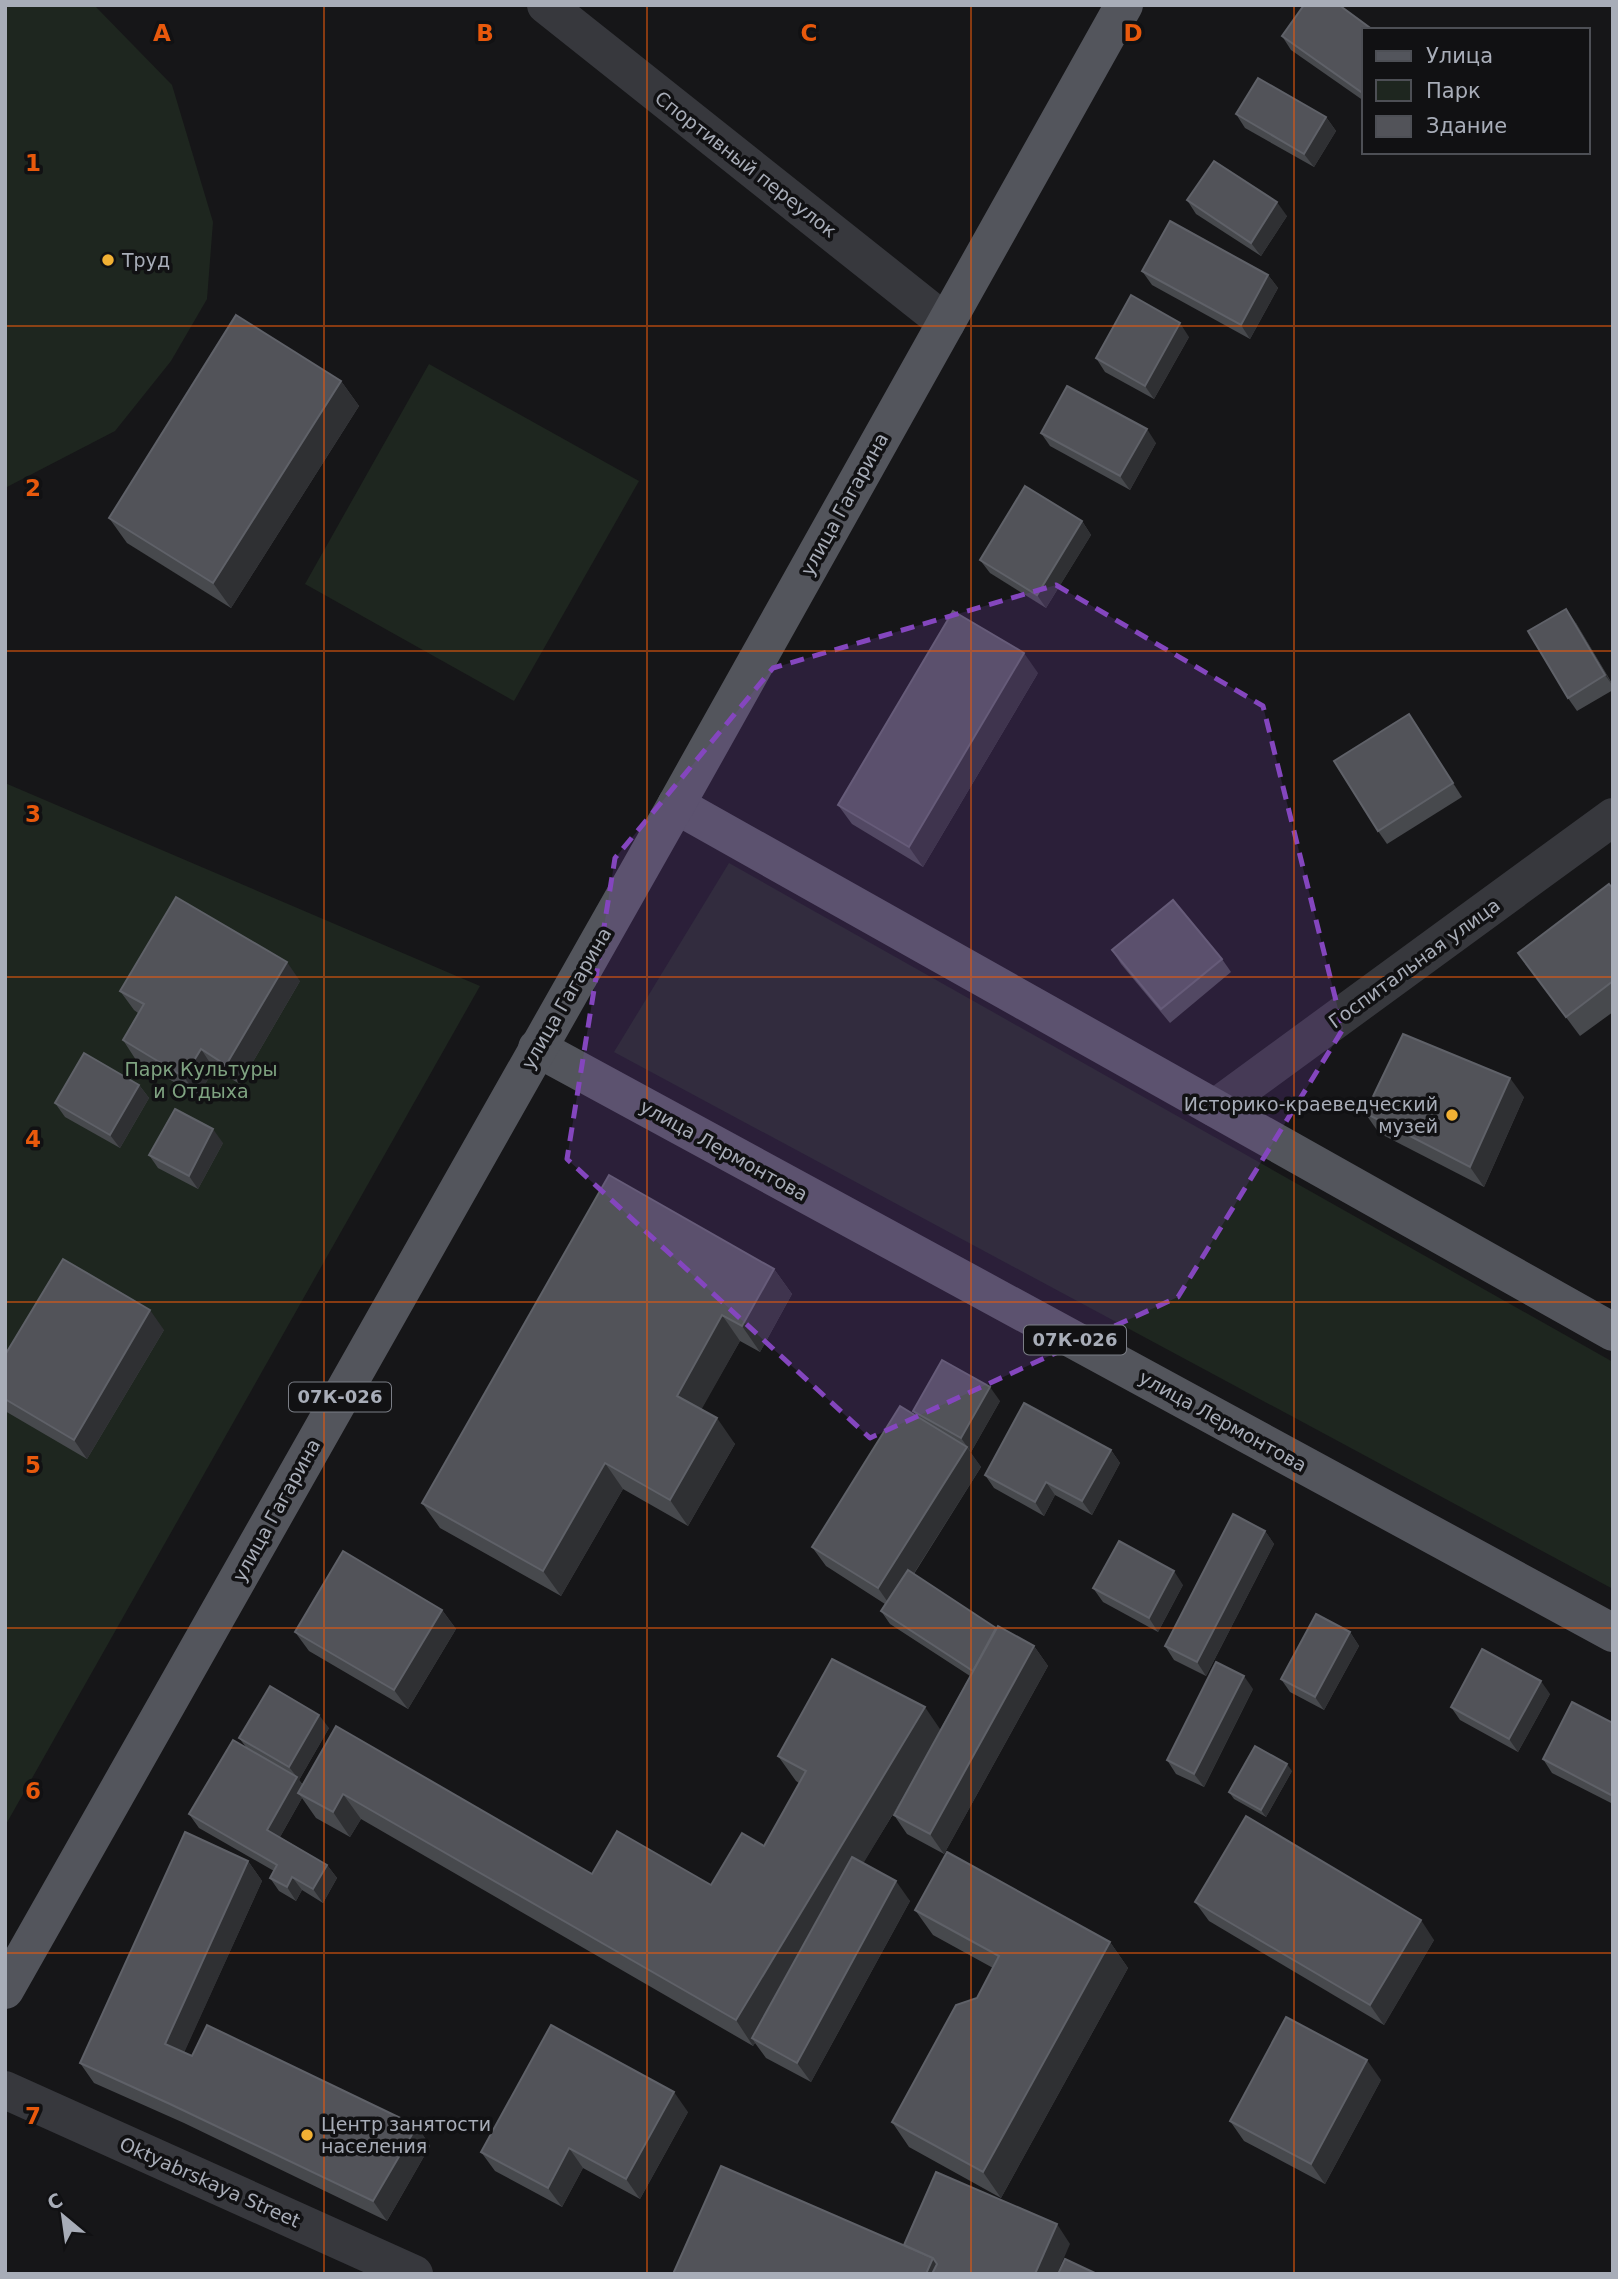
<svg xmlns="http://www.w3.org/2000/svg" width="1618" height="2279" viewBox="0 0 1618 2279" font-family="'DejaVu Sans',sans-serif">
<rect width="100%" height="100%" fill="#161618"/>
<g fill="#1e261f">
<polygon points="5,5 94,5 172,85 213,222 207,299 171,361 115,431 5,488"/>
<polygon points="429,364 639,481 514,701 305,584"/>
<polygon points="5,783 480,986 5,1826"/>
<polygon points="729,863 1613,1362 1613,1589 614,1052"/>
</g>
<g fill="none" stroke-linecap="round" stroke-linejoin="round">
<g stroke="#37383d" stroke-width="38">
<polyline points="546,5 946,323"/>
<polyline points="1215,1108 1613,817"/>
<polyline points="5,2090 414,2274"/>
</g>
<g stroke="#53555c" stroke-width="38">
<polyline points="676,805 1613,1332"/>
<polyline points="537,1048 1613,1633"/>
<polyline points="5,1990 676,805 1124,5"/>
</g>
</g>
<g fill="#47494d">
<polygon points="1364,30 1364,101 1291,50 1282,36"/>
<polygon points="1236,114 1326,117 1336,131 1314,167 1245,128"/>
<polygon points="1187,200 1287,216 1261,256 1196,214"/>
<polygon points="1142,271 1268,275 1278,288 1250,339 1152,285"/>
<polygon points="1189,337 1154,399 1105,372 1096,358"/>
<polygon points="341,381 359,406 231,608 127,543 109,518"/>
<polygon points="1041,433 1156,443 1130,490 1050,446"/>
<polygon points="1082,521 1091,535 1046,608 990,573 980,560"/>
<polygon points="1576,623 1613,685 1613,690 1577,711 1568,698"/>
<polygon points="1038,673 923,867 852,824 838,805"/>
<polygon points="1409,714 1462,797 1387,844 1378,831"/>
<polygon points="1613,889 1613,1012 1580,1036 1518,953"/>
<polygon points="1112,950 1222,959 1231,972 1170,1023 1121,964"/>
<polygon points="300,981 240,1084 214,1069 198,1096 136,1060 123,1040 138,1013 134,1010 120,991"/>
<polygon points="139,1085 149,1098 120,1148 65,1117 55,1103"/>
<polygon points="1524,1097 1484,1187 1379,1133 1365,1113"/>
<polygon points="223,1143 198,1189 158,1168 149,1155"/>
<polygon points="774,1269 792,1294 760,1352 740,1341 701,1409 735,1444 688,1526 623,1489 561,1596 440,1528 422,1503"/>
<polygon points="164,1330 87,1459 5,1411 5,1355"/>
<polygon points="1000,1401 971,1452 969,1451 981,1467 914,1574 996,1628 1034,1646 1048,1666 944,1854 907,1834 894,1815 903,1798 863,1863 910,1901 811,2082 766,2058 755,2043 753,2046 361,1819 350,1837 316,1818 302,1798 280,1837 327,1865 337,1878 323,1903 302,1890 296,1901 279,1891 270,1878 274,1871 199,1828 189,1814 246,1747 239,1738 329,1728 299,1780 303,1785 336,1726 592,1874 711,1885 764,1846 799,1783 796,1781 778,1756 940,1730 970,1676 890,1624 881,1611 885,1604 826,1566 812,1547 917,1416 913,1411"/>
<polygon points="1111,1450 1120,1463 1092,1515 1055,1495 1044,1516 994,1488 985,1475"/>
<polygon points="1265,1531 1274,1544 1206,1676 1174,1660 1165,1646"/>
<polygon points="1183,1585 1158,1632 1103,1602 1093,1588"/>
<polygon points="442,1610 456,1629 408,1709 309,1651 295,1632"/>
<polygon points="1350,1632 1359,1646 1324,1710 1290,1692 1281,1679"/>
<polygon points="1253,1689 1204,1787 1176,1774 1167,1760"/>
<polygon points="1550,1694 1518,1752 1460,1720 1451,1707"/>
<polygon points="1613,1723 1613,1804 1552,1773 1543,1759"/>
<polygon points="1292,1771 1266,1817 1234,1799 1229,1792"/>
<polygon points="248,1861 262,1881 184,2052 192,2056 417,2126 430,2146 387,2221 184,2123 94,2083 80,2063"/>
<polygon points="1195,1902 1434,1940 1384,2025 1209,1921"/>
<polygon points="915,1910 1110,1942 1128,1968 1001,2198 909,2147 892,2122 977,1998 993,1968 933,1935"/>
<polygon points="1381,2080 1325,2184 1244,2141 1230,2121"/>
<polygon points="688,2112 640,2199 583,2168 562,2207 495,2171 481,2152"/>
</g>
<g fill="#2f3033">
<polygon points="1326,117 1336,131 1314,167 1304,154"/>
<polygon points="1277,202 1287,216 1261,256 1251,243"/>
<polygon points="1268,275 1278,288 1250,339 1241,325"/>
<polygon points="1180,323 1189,337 1154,399 1145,386"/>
<polygon points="341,381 359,406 231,608 213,583"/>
<polygon points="1147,429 1156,443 1130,490 1120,476"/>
<polygon points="1082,521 1091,535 1046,608 1037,595"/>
<polygon points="1566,609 1576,623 1613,686 1605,675"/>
<polygon points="1024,653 1038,673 923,867 909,847"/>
<polygon points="1409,714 1418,727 1462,797 1453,783"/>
<polygon points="287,962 300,981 240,1084 226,1065"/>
<polygon points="201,1049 214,1069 198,1096 184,1077"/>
<polygon points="1510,1078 1524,1097 1484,1187 1470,1167"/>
<polygon points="139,1085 149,1098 120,1148 110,1135"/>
<polygon points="213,1129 223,1143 198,1189 189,1176"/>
<polygon points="774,1269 792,1294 760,1352 742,1326"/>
<polygon points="150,1310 164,1330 87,1459 74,1440"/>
<polygon points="722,1315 740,1341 695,1421 677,1396"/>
<polygon points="990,1387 1000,1401 971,1452 961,1438"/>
<polygon points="717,1418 735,1444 688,1526 670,1500"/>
<polygon points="967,1447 981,1467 892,1608 878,1588"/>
<polygon points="1111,1450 1120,1463 1092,1515 1082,1501"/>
<polygon points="605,1463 623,1489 561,1596 543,1571"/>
<polygon points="1046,1482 1055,1495 1044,1516 1035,1502"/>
<polygon points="1265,1531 1274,1544 1206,1676 1197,1662"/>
<polygon points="1174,1571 1183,1585 1158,1632 1149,1618"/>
<polygon points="442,1610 456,1629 408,1709 394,1690"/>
<polygon points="1350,1632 1359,1646 1324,1710 1315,1697"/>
<polygon points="1034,1646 1048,1666 944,1854 930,1834"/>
<polygon points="1244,1676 1253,1689 1204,1787 1194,1774"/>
<polygon points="1541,1681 1550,1694 1518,1752 1509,1739"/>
<polygon points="925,1707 942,1732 757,2041 752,2038 755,2043 753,2046 736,2020"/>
<polygon points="319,1715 329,1728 299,1780 306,1791 298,1793 302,1798 276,1844 267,1830 297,1777 289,1767"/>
<polygon points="1287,1764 1292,1771 1266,1817 1261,1810"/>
<polygon points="343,1794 361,1819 350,1837 333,1812"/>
<polygon points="248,1861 262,1881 179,2064 165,2044"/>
<polygon points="327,1865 337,1878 323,1903 313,1889"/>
<polygon points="292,1877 302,1890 296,1901 287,1887"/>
<polygon points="896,1881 910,1901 811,2082 797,2063"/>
<polygon points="1421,1920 1434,1940 1384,2025 1370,2005"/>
<polygon points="1110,1942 1128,1968 1001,2198 983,2172"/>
<polygon points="1367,2060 1381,2080 1325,2184 1311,2164"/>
<polygon points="674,2092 688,2112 640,2199 626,2179"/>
<polygon points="417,2126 430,2146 387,2221 373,2201"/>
<polygon points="569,2148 583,2168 562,2207 548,2188"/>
<polygon points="1057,2224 1070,2244 1057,2274 1035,2274"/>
<polygon points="933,2258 944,2274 926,2274"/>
</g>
<g fill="#525359" stroke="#5f6168" stroke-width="2">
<polygon points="1304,5 1339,5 1373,30 1364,30 1364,94 1282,36"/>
<polygon points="1258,78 1326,117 1304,154 1236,114"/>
<polygon points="1214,161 1277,202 1251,243 1187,200"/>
<polygon points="1170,221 1268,275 1241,325 1142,271"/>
<polygon points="1131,295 1180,323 1145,386 1096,358"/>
<polygon points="236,315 341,381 213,583 109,518"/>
<polygon points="1067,386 1147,429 1120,476 1041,433"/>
<polygon points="1025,486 1082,521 1037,595 980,560"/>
<polygon points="1566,609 1605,675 1568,698 1528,631"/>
<polygon points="953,611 1024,653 909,847 838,805"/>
<polygon points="1409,714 1453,783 1378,831 1334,761"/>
<polygon points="1609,884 1613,889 1613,981 1566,1017 1518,953"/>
<polygon points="176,897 287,962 226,1065 201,1049 184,1077 123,1040 144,1004 120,991"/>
<polygon points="1173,900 1222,959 1161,1009 1112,950"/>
<polygon points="1403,1034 1510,1078 1470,1167 1365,1113"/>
<polygon points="84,1053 139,1085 110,1135 55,1103"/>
<polygon points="175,1109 213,1129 189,1176 149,1155"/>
<polygon points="609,1175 774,1269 742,1326 722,1315 677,1396 717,1418 670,1500 605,1463 543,1571 422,1503"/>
<polygon points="63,1259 150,1310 74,1440 5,1399 5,1355"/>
<polygon points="942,1360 990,1387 961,1438 913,1411"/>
<polygon points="1024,1403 1111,1450 1082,1501 1046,1482 1035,1502 985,1475"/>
<polygon points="900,1406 967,1447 878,1588 812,1547"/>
<polygon points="1233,1514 1265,1531 1197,1662 1165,1646"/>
<polygon points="1119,1541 1174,1571 1149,1618 1093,1588"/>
<polygon points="343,1551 442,1610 394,1690 295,1632"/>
<polygon points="908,1570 996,1628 973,1671 881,1611"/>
<polygon points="1316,1614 1350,1632 1315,1697 1281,1679"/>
<polygon points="998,1626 1034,1646 930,1834 894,1815"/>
<polygon points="1482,1649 1541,1681 1509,1739 1451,1707"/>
<polygon points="832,1659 925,1707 736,2020 343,1794 333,1812 298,1793 336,1726 592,1874 617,1831 711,1885 742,1833 764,1846 806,1771 778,1756"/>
<polygon points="1216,1662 1244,1676 1194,1774 1167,1760"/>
<polygon points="270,1686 319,1715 289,1767 239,1738"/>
<polygon points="1572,1702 1613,1723 1613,1796 1543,1759"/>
<polygon points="233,1740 297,1777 267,1830 327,1865 313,1889 292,1877 287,1887 270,1878 277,1865 189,1814"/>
<polygon points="1255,1746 1287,1764 1261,1810 1229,1792"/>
<polygon points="1246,1816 1421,1920 1370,2005 1195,1902"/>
<polygon points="185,1832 248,1861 165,2044 192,2056 207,2025 417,2126 373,2201 170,2104 80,2063"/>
<polygon points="947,1852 1110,1942 983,2172 892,2122 956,2005 977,1998 999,1956 915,1910"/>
<polygon points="852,1857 896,1881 797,2063 752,2038"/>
<polygon points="1286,2017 1367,2060 1311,2164 1230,2121"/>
<polygon points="551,2025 674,2092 626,2179 569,2148 548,2188 481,2152"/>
<polygon points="721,2166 933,2258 926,2274 673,2274"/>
<polygon points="936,2172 1057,2224 1035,2274 932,2274 937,2264 933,2258 904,2245"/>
<polygon points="1065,2259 1097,2274 1058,2274"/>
</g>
<path fill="#8446be" fill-opacity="0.2" stroke="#8446be" stroke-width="5" stroke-dasharray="14 9" stroke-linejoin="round" d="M1056,585L1263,706L1343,1029L1178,1297L870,1438L567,1159L615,858L773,668Z"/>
<path fill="none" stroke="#e8590c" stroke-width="2" stroke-opacity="0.55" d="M324,5V2274M647,5V2274M971,5V2274M1294,5V2274M5,326H1613M5,651H1613M5,977H1613M5,1302H1613M5,1628H1613M5,1953H1613"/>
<g fill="#f2b134" stroke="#111113" stroke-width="2.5">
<circle cx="108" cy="260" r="7"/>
<circle cx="1452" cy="1115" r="7"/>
<circle cx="307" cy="2135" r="7"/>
</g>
<g text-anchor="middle" stroke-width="7" stroke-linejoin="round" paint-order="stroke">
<g fill="#111113" stroke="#7b7e86" stroke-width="2">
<rect x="1024" y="1325.5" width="102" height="29" rx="5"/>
<rect x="289" y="1382.5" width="102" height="29" rx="5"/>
</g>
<g font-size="18" font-weight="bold" fill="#a8adb8">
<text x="1075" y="1346">07К-026</text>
<text x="340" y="1403">07К-026</text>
</g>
<g font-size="19" fill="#a8adb8" stroke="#111113">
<text transform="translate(746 164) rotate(38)" y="7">Спортивный переулок</text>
<text transform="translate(844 504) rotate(-61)" y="7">улица Гагарина</text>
<text transform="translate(1414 963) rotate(-36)" y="7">Госпитальная улица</text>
<text transform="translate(566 998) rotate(-60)" y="7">улица Гагарина</text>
<text transform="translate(724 1150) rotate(29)" y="7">улица Лермонтова</text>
<text transform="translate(1223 1421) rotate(29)" y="7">улица Лермонтова</text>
<text transform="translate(276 1510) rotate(-61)" y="7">улица Гагарина</text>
<text transform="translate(210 2182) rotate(24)" y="7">Oktyabrskaya Street</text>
</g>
<g font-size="19" fill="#a8adb8" stroke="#111113" text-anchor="start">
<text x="122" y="267">Труд</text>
<text x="1438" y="1111" text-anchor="end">Историко-краеведческий<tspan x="1438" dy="22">музей</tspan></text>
<text x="321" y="2131">Центр занятости<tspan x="321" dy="22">населения</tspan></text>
</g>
<g font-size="19" fill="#7fa381" stroke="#111113">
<text x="201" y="1076">Парк Культуры<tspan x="201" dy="22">и Отдыха</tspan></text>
</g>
</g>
<g font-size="23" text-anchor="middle" font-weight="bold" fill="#e8590c" stroke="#111113" stroke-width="7" stroke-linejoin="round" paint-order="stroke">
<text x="162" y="41">A</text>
<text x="485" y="41">B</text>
<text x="809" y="41">C</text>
<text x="1133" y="41">D</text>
<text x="33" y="171">1</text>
<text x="33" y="496">2</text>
<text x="33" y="822">3</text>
<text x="33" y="1147">4</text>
<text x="33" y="1473">5</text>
<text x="33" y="1799">6</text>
<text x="33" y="2124">7</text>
</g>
<rect width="1618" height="2279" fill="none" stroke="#a8adb8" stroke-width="14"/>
<rect x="1362" y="28" width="228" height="126" fill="#111113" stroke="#4d4f55" stroke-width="2"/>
<rect x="1376" y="51" width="35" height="10" fill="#53555c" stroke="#4d4f55" stroke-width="2"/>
<text x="1426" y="63" font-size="21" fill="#a8adb8">Улица</text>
<rect x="1376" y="80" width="35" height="21" fill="#1e261f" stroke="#4d4f55" stroke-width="2"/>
<text x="1426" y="98" font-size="21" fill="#a8adb8">Парк</text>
<rect x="1376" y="116" width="35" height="21" fill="#525359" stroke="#4d4f55" stroke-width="2"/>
<text x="1426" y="133" font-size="21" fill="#a8adb8">Здание</text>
<g transform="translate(63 2216) rotate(331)" stroke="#111113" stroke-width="5" paint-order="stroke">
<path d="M0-5L12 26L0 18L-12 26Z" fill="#a8adb8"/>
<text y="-10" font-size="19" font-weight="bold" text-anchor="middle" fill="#a8adb8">С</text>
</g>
</svg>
